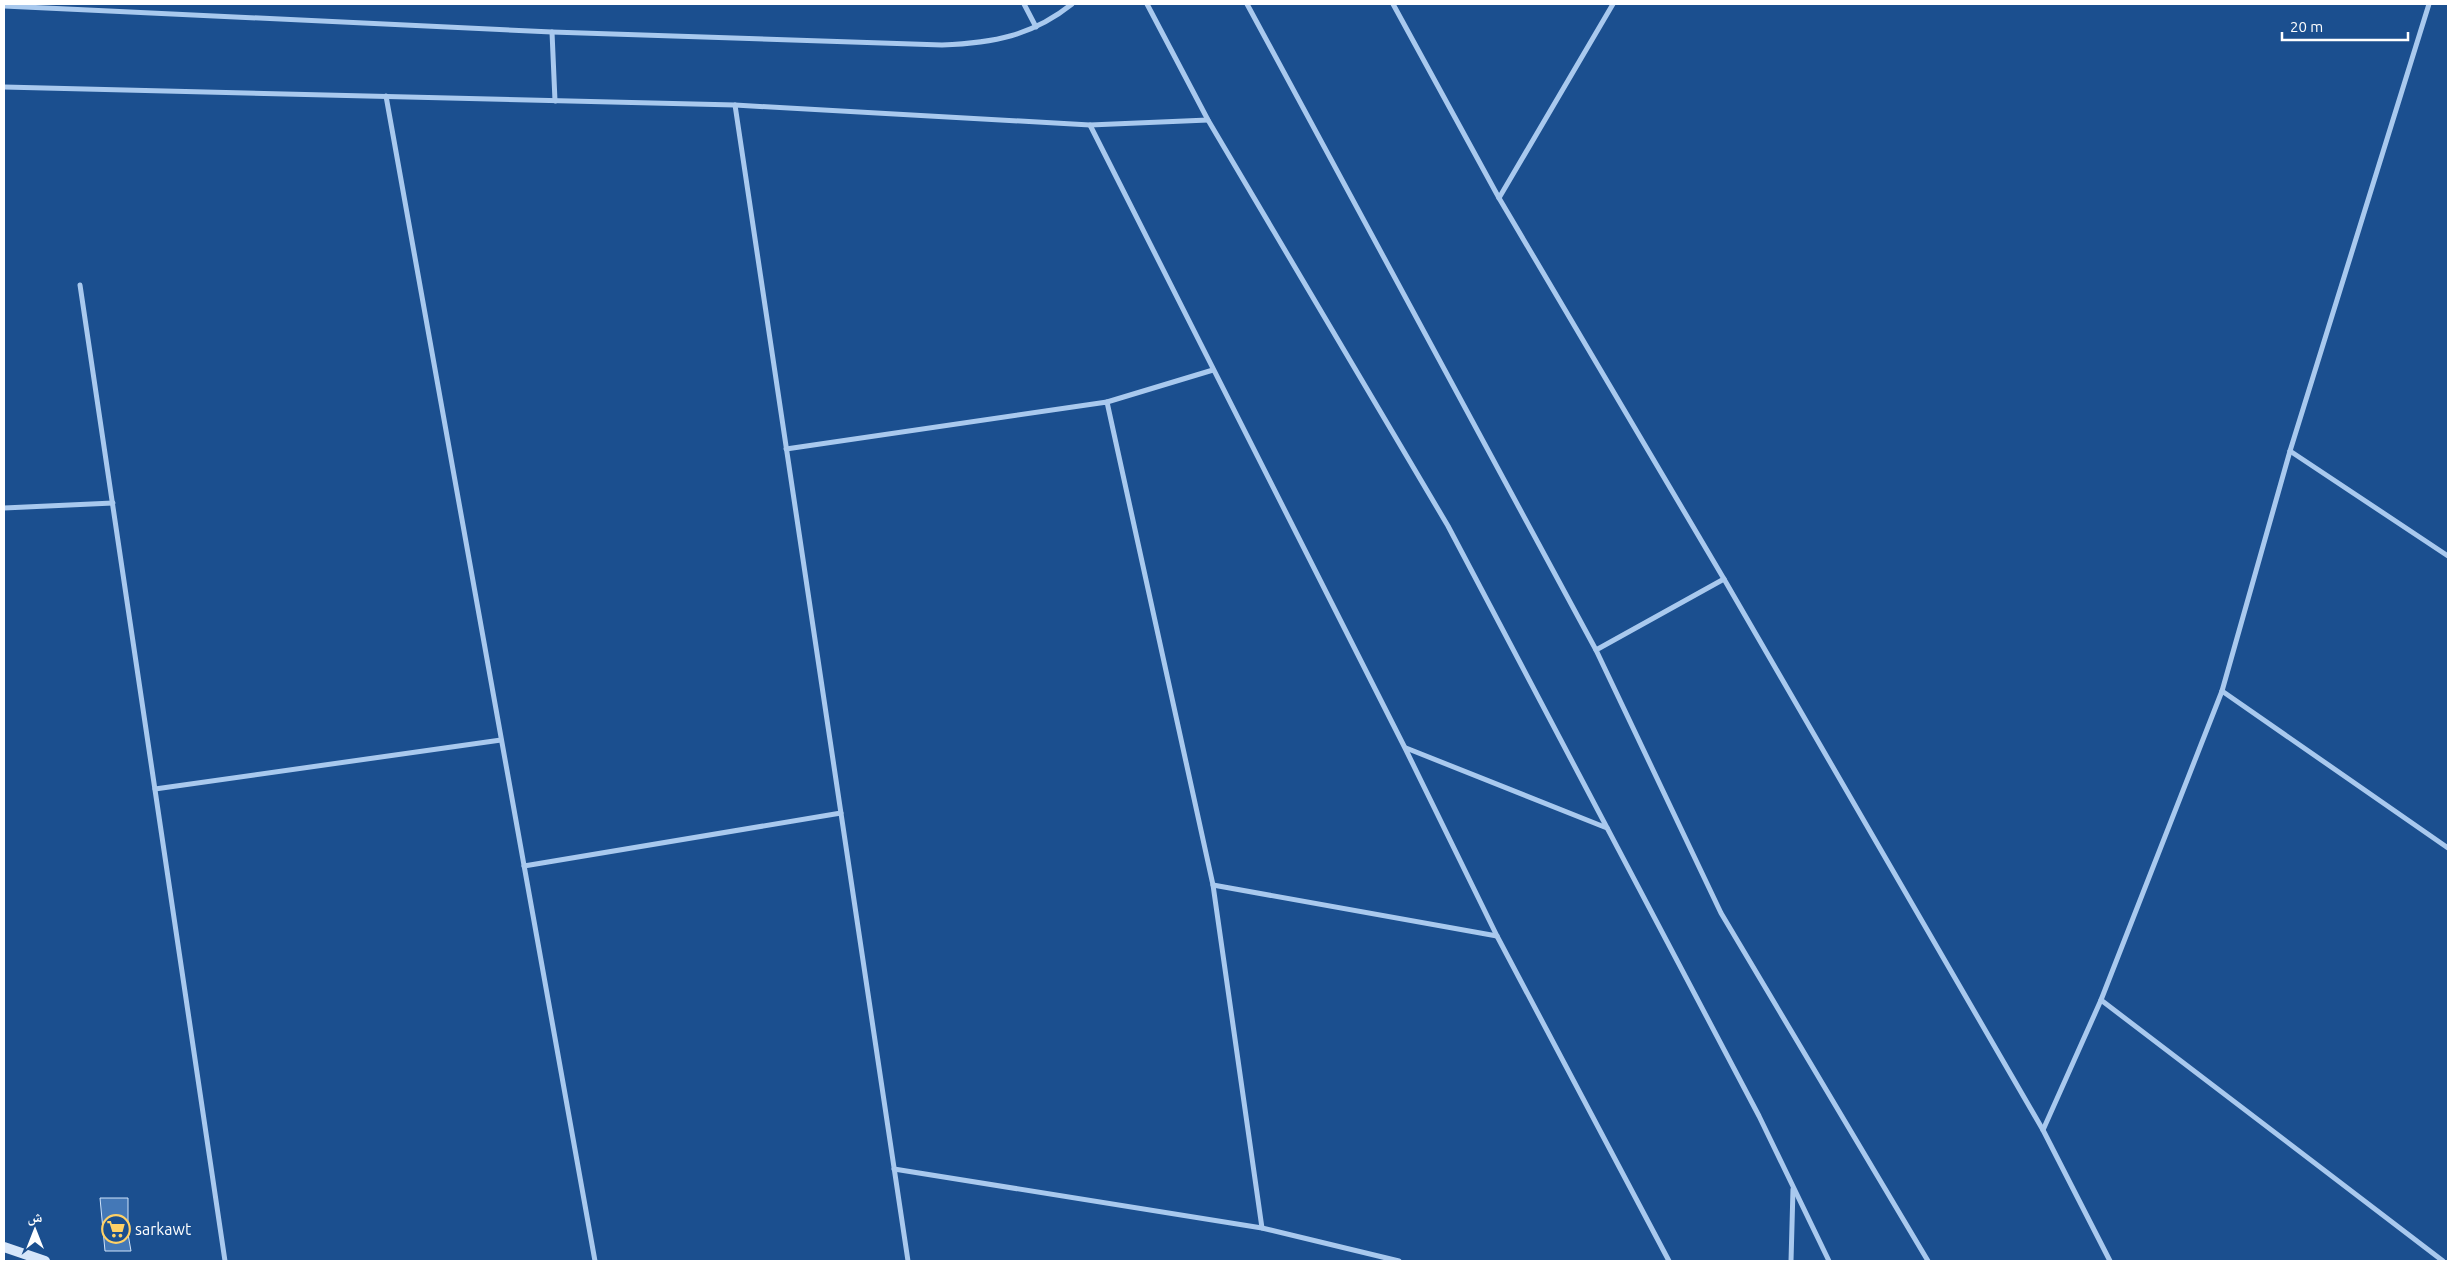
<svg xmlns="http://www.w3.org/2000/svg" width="2452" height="1265" viewBox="0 0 2452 1265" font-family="Ubuntu,'Noto Naskh Arabic',sans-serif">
<rect width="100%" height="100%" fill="#1b4f8f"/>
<polygon fill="#4478b7" stroke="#cfe3fa" points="100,1198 128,1198 128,1234 131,1251 105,1251"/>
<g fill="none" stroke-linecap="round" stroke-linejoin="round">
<g stroke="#a9c9ee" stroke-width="5">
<polyline points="1024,4 1036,27"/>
<polyline points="1147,4 1208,120 1448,526 1759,1116 1829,1261"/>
<polyline points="1247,4 1596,650 1721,913 1928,1261"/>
<polyline points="1393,4 1499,198 1724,579 2043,1130 2110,1261"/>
<path d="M4,6L552,32L942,45C993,43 1032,36 1072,4"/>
<polyline points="552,32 555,101"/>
<polyline points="4,87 735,105 1090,125 1208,120"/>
<polyline points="386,96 595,1261"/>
<polyline points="735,105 908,1261"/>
<polyline points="1090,125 1405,748 1497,936 1669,1261"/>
<polyline points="1499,198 1613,4"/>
<polyline points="80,285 225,1261"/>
<polyline points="1107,402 1213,370"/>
<polyline points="786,449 1107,402 1213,885 1262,1228"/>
<polyline points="2290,451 2448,556"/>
<polyline points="4,508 113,503"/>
<polyline points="1596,650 1724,579"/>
<polyline points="2222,691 2448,848"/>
<polyline points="1406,748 1607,828"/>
<polyline points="155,789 501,740"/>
<polyline points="524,866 841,813"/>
<polyline points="1213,885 1497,936"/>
<polyline points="2101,1000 2443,1261"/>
<polyline points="2043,1130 2101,1000 2222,691 2290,451 2429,4"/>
<polyline points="894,1169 1262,1228 1399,1261"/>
<polyline points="1791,1261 1793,1189"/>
</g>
<polyline stroke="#d6e6fa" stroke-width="10" points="4,1247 45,1261"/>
</g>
<defs>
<symbol id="supermarket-ring" viewBox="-11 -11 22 22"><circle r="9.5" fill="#1b4f8f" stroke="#ffd166" stroke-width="1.5"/><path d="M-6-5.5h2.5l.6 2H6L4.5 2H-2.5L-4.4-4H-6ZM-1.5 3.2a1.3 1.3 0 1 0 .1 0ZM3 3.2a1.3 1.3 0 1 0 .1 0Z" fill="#ffd166"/></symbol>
</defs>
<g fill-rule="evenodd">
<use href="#supermarket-ring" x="100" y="1213" width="32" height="32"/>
</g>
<g text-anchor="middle" stroke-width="4" stroke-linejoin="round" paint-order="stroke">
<g font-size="16" fill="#fff" stroke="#1b4f8f" text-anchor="start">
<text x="135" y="1235">sarkawt</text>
</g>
</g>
<rect width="2452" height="1265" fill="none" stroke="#ffffff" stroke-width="10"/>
<g transform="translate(35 1230)" stroke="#1b4f8f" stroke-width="4" paint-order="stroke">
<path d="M0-4L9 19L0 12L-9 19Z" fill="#ffffff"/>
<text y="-8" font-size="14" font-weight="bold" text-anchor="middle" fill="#ffffff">ش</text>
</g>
<path d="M2282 32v8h126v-8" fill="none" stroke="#ffffff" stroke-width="2.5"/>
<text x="2290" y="32" font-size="15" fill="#ffffff" stroke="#1b4f8f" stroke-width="4" paint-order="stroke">20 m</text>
</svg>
